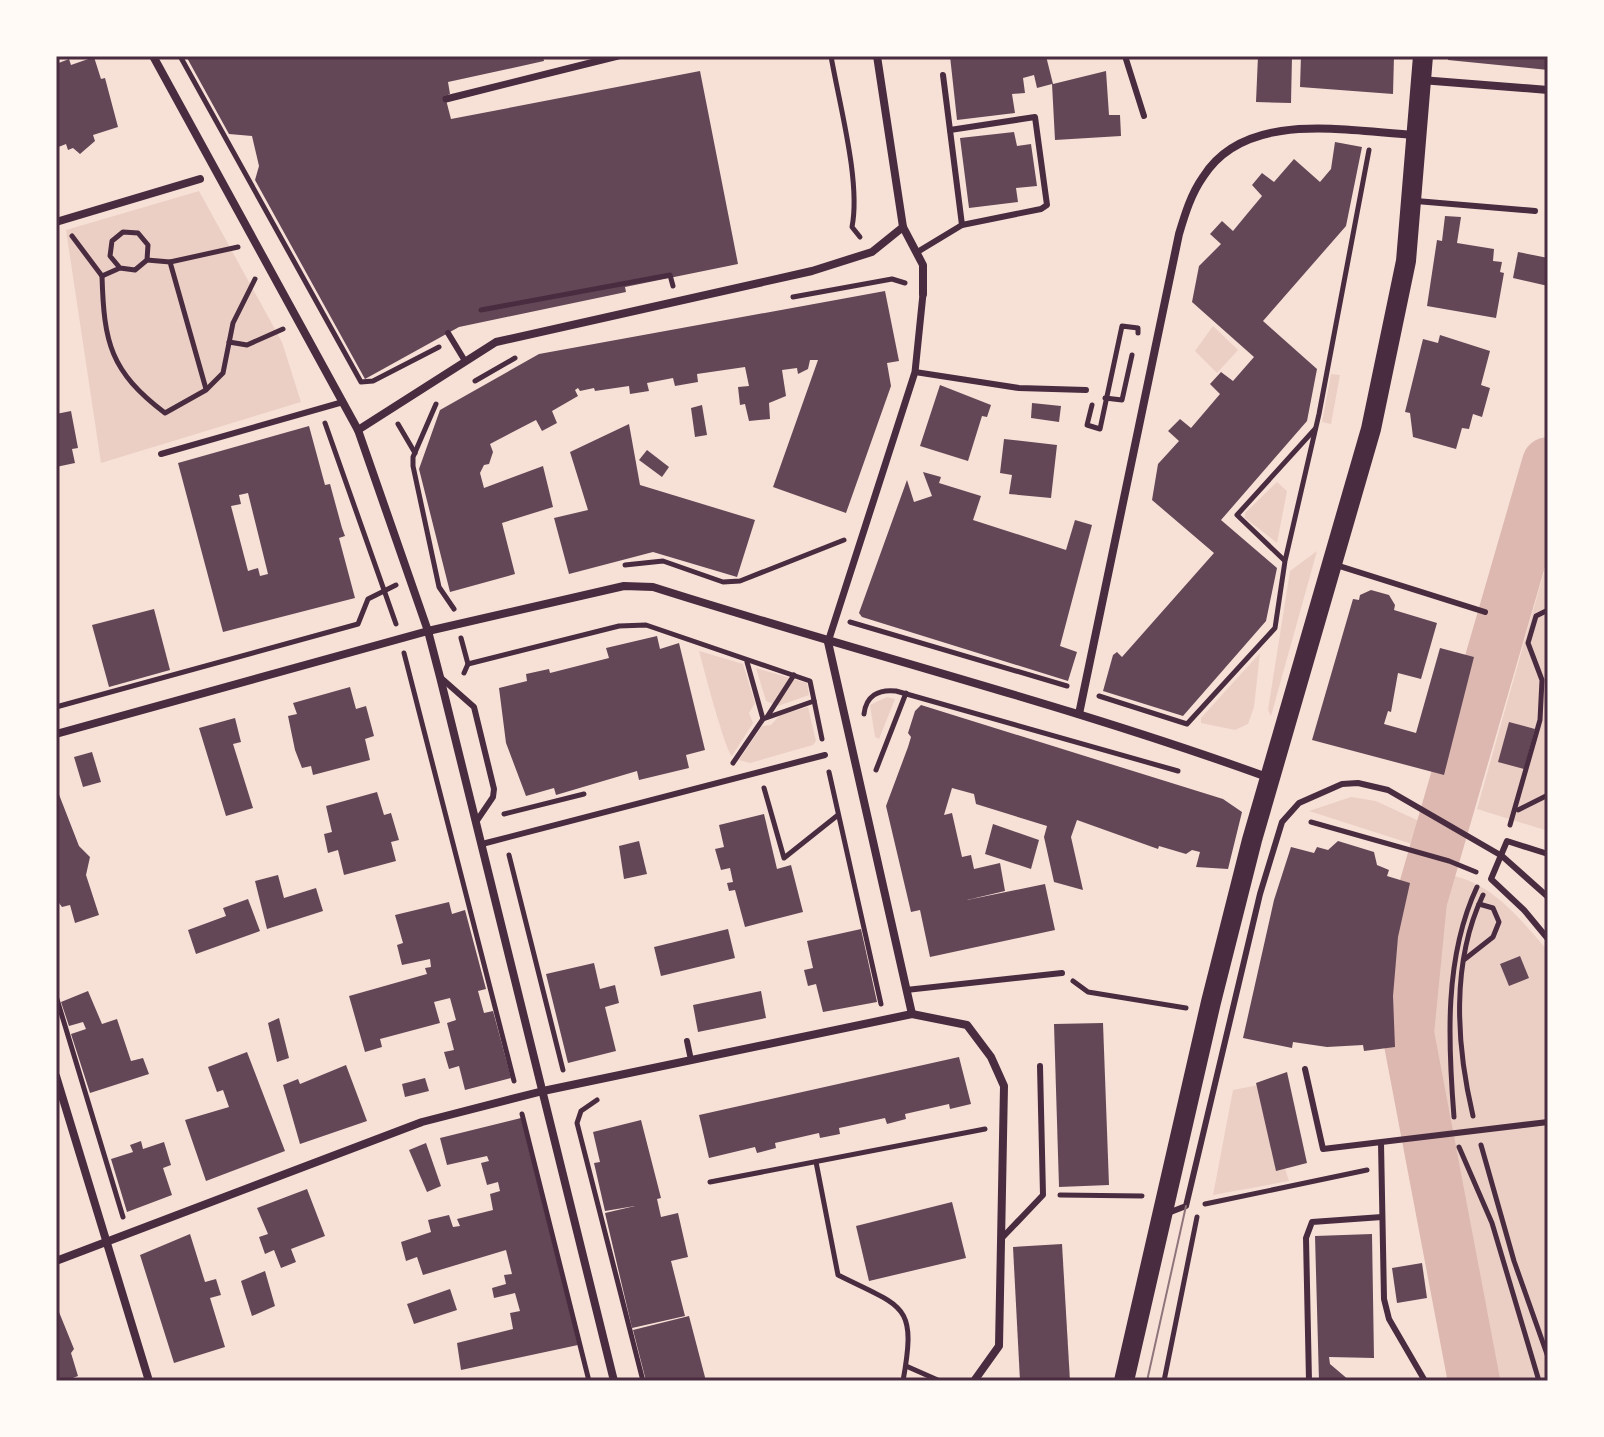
<svg xmlns="http://www.w3.org/2000/svg" width="1604" height="1437" viewBox="0 0 1604 1437" font-family="Cabin,sans-serif">
<rect width="100%" height="100%" fill="#f7e1d7"/>
<g fill="#ebcfc5">
<polygon points="199,191 282,342 301,402 101,463 66,230"/>
<polygon points="1213,326 1238,350 1217,373 1195,351"/>
<polygon points="1331,374 1340,375 1331,424 1322,422"/>
<polygon points="1277,482 1287,491 1277,543 1245,518 1245,513"/>
<polygon points="1317,551 1271,716 1268,710 1290,571"/>
<polygon points="1548,558 1548,831 1477,809"/>
<path d="M699,651L743,664L755,703L749,713L753,723L732,756C725,750 703,666 699,651Z"/>
<polygon points="1260,653 1254,707 1248,724 1235,730 1201,723 1201,718"/>
<polygon points="756,668 807,683 809,695 778,706 766,701"/>
<polygon points="887,697 895,699 879,739 875,737 870,705"/>
<polygon points="808,707 816,741 813,745 750,763 739,760 762,726 771,725 780,715"/>
<polygon points="1351,797 1376,801 1421,822 1415,845 1309,811"/>
<path d="M1436,873C1488,877 1516,914 1548,951V1381H1490L1428,1070L1425,957Z"/>
<polygon points="1258,1085 1289,1181 1213,1195 1233,1090"/>
</g>
<g fill="none" stroke-linecap="round" stroke-linejoin="round">
<polyline stroke="#dcb8b0" stroke-width="52" points="1474,1381 1408,1033 1421,901 1548,463"/>
</g>
<g fill="#644757" fill-rule="evenodd">
<polygon points="186,56 543,56 544,61 448,82 450,94 445,96 451,119 700,71 738,264 625,287 626,292 459,327 365,379 255,180 259,166 252,136 229,134"/>
<polygon points="950,56 1046,56 1053,84 1106,71 1109,115 1120,115 1121,136 1055,140 1052,84 1037,88 1034,75 1023,78 1025,93 1012,94 1015,113 957,120"/>
<polygon points="1258,56 1292,56 1291,103 1256,102"/>
<polygon points="1301,56 1394,56 1393,94 1300,87"/>
<polygon points="1448,56 1548,56 1548,70 1448,60"/>
<polygon points="94,57 101,79 105,78 118,127 93,135 95,141 80,154 73,148 68,150 66,144 56,148 56,64 69,59 71,65"/>
<polygon points="1014,132 1017,146 1031,144 1037,186 1016,188 1018,202 969,208 960,138"/>
<polygon points="1335,142 1362,147 1346,226 1263,321 1317,369 1307,421 1221,520 1277,568 1266,621 1183,716 1103,691 1113,655 1117,652 1122,657 1214,553 1152,500 1158,464 1179,441 1168,431 1180,419 1191,428 1220,394 1210,384 1221,372 1233,381 1254,357 1192,302 1199,266 1221,244 1210,234 1222,221 1233,231 1247,214 1262,196 1252,185 1262,173 1274,182 1294,159 1320,182 1331,169"/>
<polygon points="1445,216 1461,217 1457,243 1494,249 1493,261 1502,262 1500,272 1504,273 1496,318 1427,306 1437,240 1442,241"/>
<polygon points="1518,252 1548,258 1548,286 1513,278"/>
<polygon points="885,291 899,361 887,363 891,386 846,513 773,487 818,360 810,360 808,369 798,374 797,368 782,370 786,396 769,403 770,419 749,421 745,404 740,405 738,387 749,386 745,367 697,374 698,382 675,386 673,378 647,383 649,391 630,394 629,386 595,391 594,388 580,391 578,388 575,390 578,396 552,411 557,423 542,431 536,420 490,444 493,452 489,464 484,465 480,473 484,488 543,466 553,507 502,523 515,574 450,592 419,469 440,410 539,354"/>
<polygon points="1440,335 1490,351 1481,385 1490,388 1482,417 1473,414 1469,429 1462,428 1456,449 1413,437 1410,413 1405,412 1423,339 1438,343"/>
<polygon points="940,385 991,405 987,417 982,416 968,461 920,446"/>
<polygon points="1032,403 1061,406 1059,422 1031,418"/>
<polygon points="702,405 707,435 695,437 691,408"/>
<polygon points="71,411 78,448 72,449 75,463 56,467 56,414"/>
<polygon points="629,424 640,485 755,520 737,577 653,552 569,574 554,518 588,510 570,452"/>
<path d="M309,426L325,485L330,484L342,528L345,536L339,538L355,598L223,632L178,463ZM248,493L268,574L260,576L258,568L248,571L231,506L241,504L239,495Z"/>
<polygon points="1004,439 1057,445 1051,498 1009,494 1012,475 1000,473"/>
<polygon points="647,450 669,467 662,477 639,460"/>
<polygon points="923,472 941,477 939,483 981,496 973,520 1066,550 1075,520 1092,525 1060,646 1077,652 1068,681 862,617 859,613 907,480 914,502 932,496"/>
<polygon points="1371,590 1389,595 1395,605 1394,610 1437,623 1421,679 1398,673 1391,712 1388,711 1384,724 1416,733 1440,648 1474,657 1444,775 1312,740 1353,599 1359,600 1360,595"/>
<polygon points="154,609 170,670 109,687 92,625"/>
<polygon points="657,636 660,649 679,643 705,750 686,755 689,768 639,780 637,771 556,795 554,788 526,796 506,743 499,688 527,681 526,674 549,669 550,673 609,658 606,648"/>
<polygon points="350,687 356,709 366,706 374,736 365,739 370,760 313,775 311,766 302,768 295,750 288,716 297,714 293,703"/>
<polygon points="921,705 1223,799 1242,812 1228,869 1196,867 1200,852 1192,850 1186,854 1159,846 1158,849 1077,820 1071,837 1083,890 1054,882 1044,837 1047,826 976,804 974,794 952,788 944,815 952,813 962,857 971,855 974,869 1000,863 1005,891 967,900 1045,884 1055,930 930,957 920,910 911,912 886,806 908,747 911,737 908,733 915,711"/>
<polygon points="235,718 241,742 233,744 253,808 226,816 199,728"/>
<polygon points="1509,722 1535,729 1524,769 1498,762"/>
<polygon points="92,752 101,782 83,787 74,757"/>
<polygon points="58,792 79,846 90,857 86,875 99,915 75,923 70,905 62,907 56,899"/>
<polygon points="377,792 384,815 391,813 399,840 391,842 396,861 344,875 338,850 328,853 324,834 332,832 326,806"/>
<polygon points="764,814 777,869 791,865 803,912 745,927 735,890 729,891 727,883 733,882 730,868 721,870 715,849 724,847 719,825"/>
<polygon points="993,824 1039,840 1031,869 985,854"/>
<polygon points="639,841 647,874 624,879 619,846"/>
<polygon points="1338,841 1374,852 1377,865 1389,870 1387,876 1410,883 1398,937 1393,996 1395,1047 1364,1051 1363,1045 1327,1047 1293,1042 1292,1048 1243,1038 1274,900 1291,847 1314,853 1317,847 1328,850"/>
<polygon points="278,875 284,898 316,888 323,911 267,929 255,881"/>
<polygon points="248,899 260,931 196,954 188,930 226,916 223,908"/>
<polygon points="449,902 452,914 465,910 486,989 478,991 484,1013 493,1011 511,1078 465,1090 459,1066 449,1069 444,1052 454,1050 447,1023 456,1020 450,998 434,1002 440,1023 380,1039 382,1047 365,1052 349,996 427,974 425,968 431,967 430,959 402,965 397,945 403,943 395,915"/>
<polygon points="728,929 735,958 661,976 654,947"/>
<polygon points="861,929 877,1002 823,1012 816,984 808,986 804,970 813,968 807,941"/>
<polygon points="1520,956 1529,978 1509,986 1500,964"/>
<polygon points="594,963 600,989 615,985 619,1003 605,1007 616,1051 568,1063 546,974"/>
<polygon points="88,991 102,1024 117,1019 131,1061 143,1058 149,1074 90,1093 71,1034 86,1029 83,1022 69,1026 61,1002"/>
<polygon points="761,991 766,1018 698,1032 693,1005"/>
<polygon points="279,1018 289,1058 277,1062 268,1023"/>
<polygon points="1103,1023 1109,1185 1059,1187 1054,1024"/>
<polygon points="247,1052 285,1151 206,1181 185,1120 229,1107 223,1090 217,1092 208,1067"/>
<polygon points="959,1057 971,1104 950,1109 949,1104 905,1114 906,1119 887,1124 885,1118 839,1128 840,1134 820,1138 819,1133 775,1143 776,1148 757,1153 755,1147 709,1158 699,1115"/>
<polygon points="346,1065 367,1121 300,1144 283,1085 298,1079 300,1084"/>
<polygon points="1287,1072 1307,1163 1276,1171 1256,1083"/>
<polygon points="425,1078 429,1091 405,1097 402,1084"/>
<polygon points="521,1118 578,1345 461,1370 457,1343 513,1329 510,1313 520,1311 515,1293 494,1298 492,1288 506,1284 504,1275 512,1274 506,1250 423,1275 417,1257 406,1261 401,1242 431,1232 428,1220 449,1215 453,1227 460,1226 457,1219 493,1210 490,1194 500,1191 498,1182 487,1185 481,1163 489,1161 487,1156 447,1165 440,1138"/>
<polygon points="641,1120 661,1198 657,1199 661,1217 678,1213 688,1257 671,1261 685,1316 632,1328 605,1213 635,1206 605,1211 594,1163 600,1162 593,1132"/>
<polygon points="141,1141 143,1149 164,1142 171,1165 163,1168 172,1195 127,1212 111,1159 133,1152 130,1145"/>
<polygon points="426,1143 441,1186 427,1192 409,1150"/>
<polygon points="307,1189 325,1236 291,1249 296,1262 281,1268 274,1250 265,1254 259,1237 268,1234 257,1208"/>
<polygon points="952,1202 966,1258 869,1281 856,1226"/>
<polygon points="190,1234 205,1282 216,1279 221,1295 210,1298 225,1347 174,1363 140,1255"/>
<polygon points="1372,1234 1374,1358 1329,1357 1330,1364 1350,1381 1319,1381 1315,1236"/>
<polygon points="1062,1244 1070,1381 1020,1381 1013,1247"/>
<polygon points="1422,1263 1427,1298 1397,1303 1392,1268"/>
<polygon points="265,1271 275,1306 252,1316 241,1281"/>
<polygon points="450,1289 457,1310 414,1324 407,1304"/>
<polygon points="59,1312 74,1349 71,1353 78,1376 65,1381 56,1381 56,1313"/>
<polygon points="689,1316 706,1381 646,1381 633,1330"/>
</g>
<g fill="none" stroke-linecap="round" stroke-linejoin="round">
<g stroke="#4a2c40" stroke-width="5">
<polyline points="180,56 361,382 373,381 439,347"/>
<path d="M831,56C839,103 861,182 852,227L860,237"/>
<polyline points="72,236 102,276 120,268 135,270 147,260 148,245 138,233 123,232 112,241 110,256 120,268"/>
<polyline points="147,260 170,262 206,389"/>
<polyline points="170,262 238,247"/>
<path d="M102,276C104,343 110,371 165,413L206,390L223,373L233,323L255,279"/>
<polyline points="793,297 892,279 905,283"/>
<polyline points="481,310 670,275 673,286"/>
<polyline points="229,342 247,345 283,329"/>
<polyline points="475,381 515,358"/>
<polyline points="1105,398 1122,400 1132,355"/>
<polyline points="436,404 413,457 413,466 439,587 454,609"/>
<polyline points="1092,405 1087,425 1100,429 1122,326 1138,328 1138,333"/>
<polyline points="325,423 396,624"/>
<polyline points="398,424 415,453"/>
<polyline points="1284,560 1237,515 1315,429"/>
<polyline points="625,565 663,561 723,582 740,581 844,540"/>
<polyline points="850,622 1067,686"/>
<polyline points="461,638 468,664 464,673"/>
<polyline points="404,653 514,1081"/>
<polyline points="747,662 763,719"/>
<polyline points="468,664 619,626 646,625 810,681 822,739"/>
<polyline points="1099,696 1187,724 1275,628 1285,561 1319,414 1369,150"/>
<polyline points="56,707 358,624 368,599 396,585"/>
<path d="M864,714C866,696 878,689 896,691L1178,771"/>
<polyline points="767,717 794,675"/>
<polyline points="733,763 763,719 814,701"/>
<polyline points="876,770 906,693"/>
<polyline points="829,772 881,1004"/>
<polyline points="764,788 784,858 838,815"/>
<polyline points="1518,810 1548,795"/>
<polyline points="504,814 584,794"/>
<polyline points="1311,822 1449,861 1476,872"/>
<polyline points="1510,825 1540,720 1542,680 1528,643 1536,616 1548,610"/>
<polyline points="509,855 563,1070"/>
<polyline points="1465,959 1493,937 1499,922 1493,908 1479,904"/>
<polyline points="1073,981 1088,992 1186,1008"/>
<polyline points="56,996 123,1217"/>
<polyline points="597,1100 581,1111 577,1123 643,1381"/>
<polyline points="522,1114 589,1381"/>
<path d="M1473,1116C1456,1044 1451,962 1483,895"/>
<path d="M1454,1117C1448,1042 1444,957 1477,887"/>
<polyline points="1481,1145 1514,1261 1548,1357"/>
<polyline points="1459,1147 1492,1223 1539,1381"/>
<path d="M816,1162L838,1275C904,1308 917,1303 903,1381"/>
<polyline points="710,1182 985,1129"/>
<polyline points="1060,1195 1142,1196"/>
<polyline points="1205,1204 1367,1170"/>
<polyline points="906,1366 940,1381"/>
<polyline points="1164,1381 1197,1217"/>
</g>
<g stroke="#4a2c40" stroke-width="6">
<polyline points="1125,56 1144,116"/>
<polyline points="943,75 962,225"/>
<polyline points="1416,201 1535,211"/>
<polyline points="919,251 962,225 1041,209 1047,205 1035,117 950,130"/>
<polyline points="448,333 465,361"/>
<polyline points="915,372 1019,388 1086,390"/>
<polyline points="161,454 343,402"/>
<polyline points="1336,565 1485,612"/>
<polyline points="440,677 474,707 494,789 493,797 476,822"/>
<polyline points="482,844 825,755"/>
<polyline points="1548,854 1507,841 1491,879 1524,910 1548,939"/>
<polyline points="906,990 1062,973"/>
<polyline points="687,1041 691,1060"/>
<polyline points="1305,1069 1323,1149 1548,1122"/>
<polyline points="1381,1143 1384,1299 1389,1319 1425,1381"/>
<polyline points="1168,1213 1186,1206 1260,894 1282,822 1299,803 1342,784 1358,783 1388,790 1502,856 1548,897"/>
<polyline points="1001,1239 1043,1195 1040,1066"/>
<polyline points="1309,1381 1306,1238 1312,1222 1382,1217"/>
</g>
<g stroke="#4a2c40" stroke-width="7">
<polyline points="446,99 618,56"/>
<polyline points="828,642 915,372 923,294"/>
</g>
<g stroke="#4a2c40" stroke-width="8">
<polyline points="153,56 358,430 428,631 440,677 614,1381"/>
<polyline points="1421,80 1548,90"/>
<polyline points="56,222 200,179"/>
<polyline points="903,227 923,265 923,294"/>
<polyline points="358,430 496,342 812,271 872,252 903,227 877,56"/>
<polyline points="828,642 912,1014"/>
<path d="M1079,714L1179,234C1185,214 1191,194 1203,177C1246,108 1350,132 1417,135"/>
<path d="M56,734L428,631L624,586L653,587C857,652 1066,704 1267,777"/>
<polyline points="56,1076 149,1381"/>
<polyline points="56,1261 422,1122 543,1091 912,1014 967,1025 991,1057 1004,1086 999,1346 974,1381"/>
</g>
<polyline stroke="#4a2c40" stroke-width="20" points="1124,1381 1211,1002 1252,840 1371,429 1406,261 1423,56"/>
<polyline stroke="#8f747c" stroke-width="2" points="1147,1381 1186,1206"/>
</g>
<rect width="1604" height="1437" fill="none" stroke="#fffaf5" stroke-width="116"/>
<rect x="58" y="58" width="1488" height="1321" fill="none" stroke="#4a2c40" stroke-width="3"/>
</svg>
